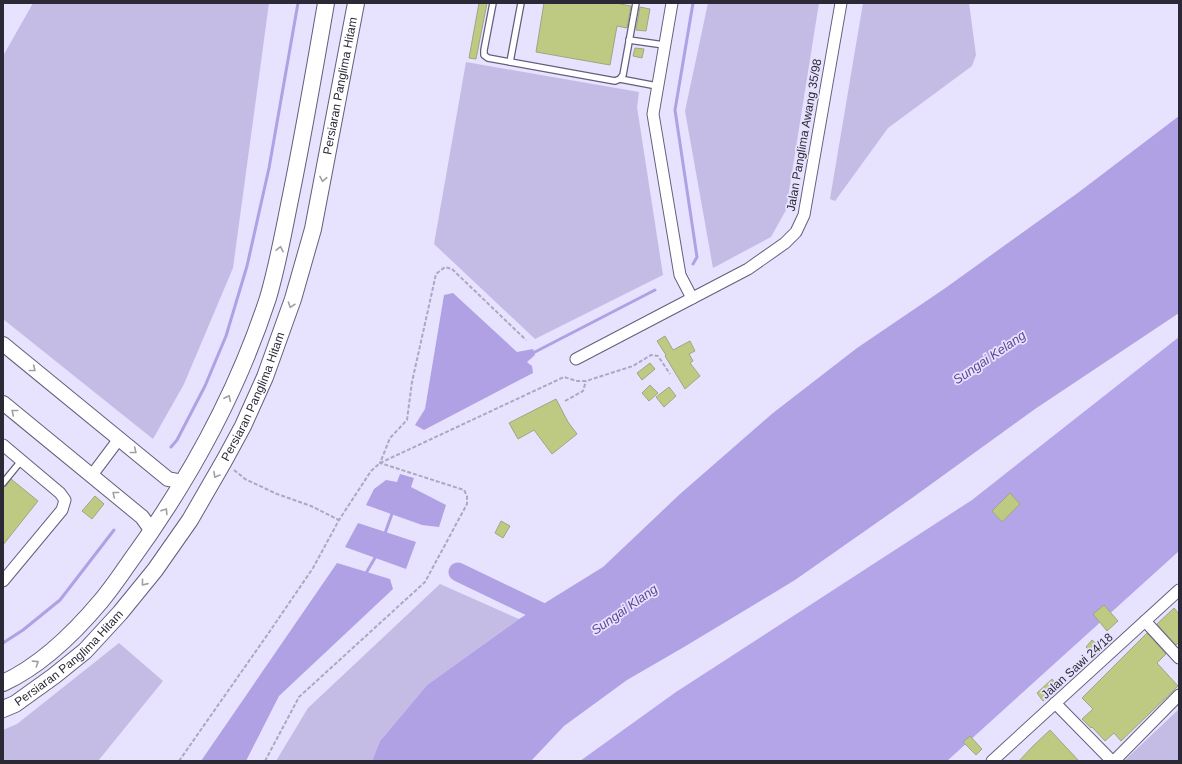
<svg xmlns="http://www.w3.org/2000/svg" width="1182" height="764" viewBox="0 0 1182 764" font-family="Helvetica,sans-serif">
<rect width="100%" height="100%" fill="#e7e2fe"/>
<g fill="#c5bce6">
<polygon points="33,3 269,3 233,268 184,384 153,439 3,319 3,56"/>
<polygon points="708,3 819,3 786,210 771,237 713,268 685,111"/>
<polygon points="863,3 969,3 976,55 972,66 888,128 835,201 830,199"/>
<polygon points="466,62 639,92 637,107 663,275 535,339 434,244"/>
<polygon points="440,584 519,619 427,685 380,741 372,761 276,761 308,708"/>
<polygon points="119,643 163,681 98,761 3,761 3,730 17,724"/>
<polygon points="1179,709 1179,761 1124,761"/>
</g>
<polygon fill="#b4a5e9" points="1179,337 1179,551 947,761 580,761 676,692 972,500"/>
<g fill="#b0a1e4">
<polygon points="1179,116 1179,313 1035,409 912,498 795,580 684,647 627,680 564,726 531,761 372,761 380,741 427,685 519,619 603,567 680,494 773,413 857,348 944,289 1079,192"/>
<polygon points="453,293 517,352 533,349 535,355 527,362 532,366 533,373 424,430 415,425 425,409 444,295"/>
<polygon points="400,474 414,478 411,487 446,505 439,527 422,525 366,505 374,489 386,480 397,482"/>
<polygon points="358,523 416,542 406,569 345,547"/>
<polygon points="337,563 390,579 393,589 279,696 246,761 201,761"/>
</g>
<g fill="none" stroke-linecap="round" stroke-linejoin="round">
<g stroke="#b0a1e4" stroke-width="3">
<polyline points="693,3 675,110 697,257 693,264"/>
<polyline points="531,354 655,290"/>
<polyline points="171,447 177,440 205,386 226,336 247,266 269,168 298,3"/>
<polyline points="384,536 393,511"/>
<polyline points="365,575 376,556"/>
<polyline points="3,643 23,630 60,600 114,530"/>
</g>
<polyline stroke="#b0a1e4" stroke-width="19" points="458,572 558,620"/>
</g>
<g fill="#beca81" stroke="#9fa684">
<polygon points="479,3 487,3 476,59 469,58"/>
<polygon points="544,3 621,3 620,4 631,6 627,28 617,26 610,65 536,52"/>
<polygon points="640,7 650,9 646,31 636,30"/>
<polygon points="635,48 644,49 642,58 633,56"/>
<polygon points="665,336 673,350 690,341 695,351 689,354 693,361 690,363 700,376 685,389 665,356 666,355 657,341"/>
<polygon points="650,363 655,369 642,380 637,373"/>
<polygon points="650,385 658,393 649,401 642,393"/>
<polygon points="669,387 676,396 664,407 656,397"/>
<polygon points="556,399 568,422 577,434 552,454 534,430 518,439 509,423"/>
<polygon points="11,479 38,501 3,545 3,487 6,486"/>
<polygon points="1010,493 1020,504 1002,522 992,511"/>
<polygon points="95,496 104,504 92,519 82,511"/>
<polygon points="501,521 510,526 503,538 495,533"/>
<polygon points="1104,605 1118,621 1107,631 1093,614"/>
<polygon points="1174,608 1179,614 1179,642 1176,645 1157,624"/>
<polygon points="1147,633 1166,654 1157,663 1178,686 1121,741 1114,733 1105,741 1092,727 1091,728 1082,719 1093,709 1082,698"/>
<polygon points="1092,640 1102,649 1095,656 1086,647"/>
<polygon points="1052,679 1059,687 1043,701 1037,693"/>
<polygon points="1050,730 1079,761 1019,761 1033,746"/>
<polygon points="970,736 982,749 976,755 963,742"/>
</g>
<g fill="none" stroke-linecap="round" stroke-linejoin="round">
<defs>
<g id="service">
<polyline points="493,3 484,50 484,55 488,58 615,81 620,79 623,75 636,3"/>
<polyline points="629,40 664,45"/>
<polyline points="510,62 521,3"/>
<polyline points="620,79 657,86"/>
<polyline points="3,483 21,461"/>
</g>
<g id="minor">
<polyline points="672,3 653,114 680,275 692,298"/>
<polyline points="576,359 748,269 785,243 796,232 804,215 841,3"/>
<polyline points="3,445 60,493 65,500 62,510 3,581"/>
<polyline points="92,475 119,439"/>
<polyline points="1145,621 1179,658"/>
<polyline points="1055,703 1112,761"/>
<polyline points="992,761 1179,590"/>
<polyline points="1114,761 1179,695"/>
</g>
<g id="tertiary">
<polyline points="3,344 168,479 183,482"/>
<polyline points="3,403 142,517 152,531"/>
</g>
<g id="secondary">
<path d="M3,683C40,666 75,632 101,601C111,589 120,576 129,563C188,482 237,393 268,298C278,264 284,229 291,195C304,131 315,67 326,3"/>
<path id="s1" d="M3,709L15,704L54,676L85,651L120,613L155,570L190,520L224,461L243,426L265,377L293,299L313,229L356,3"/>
</g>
</defs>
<use href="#service" stroke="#645e7c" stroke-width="8"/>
<use href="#minor" stroke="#645e7c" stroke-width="13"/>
<use href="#tertiary" stroke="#645e7c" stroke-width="16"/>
<use href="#secondary" stroke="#645e7c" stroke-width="18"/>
<g stroke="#aca8c0" stroke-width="2" stroke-dasharray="4 2" stroke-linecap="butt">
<polyline points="565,401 583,391 586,381"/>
<polyline points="234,470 245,479 277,494 311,506 339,520"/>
<polyline points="179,761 270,631 313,568 339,520 371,471 380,463 564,377 577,381 586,381 633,366 651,355 658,356 670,374"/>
<polyline points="265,761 299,697 425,582 467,504 467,496 464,490 380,463 390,438 407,420 412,382 436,274 445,267 452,269 526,340"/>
</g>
<use href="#service" stroke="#fff" stroke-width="5.5"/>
<use href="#minor" stroke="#fff" stroke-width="11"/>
<use href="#tertiary" stroke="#fff" stroke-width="14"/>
<use href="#secondary" stroke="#fff" stroke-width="16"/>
</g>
<defs><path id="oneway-chevron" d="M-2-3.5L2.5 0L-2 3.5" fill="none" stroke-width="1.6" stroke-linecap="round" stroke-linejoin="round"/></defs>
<g stroke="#a09fa5">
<use href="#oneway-chevron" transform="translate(323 179) rotate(101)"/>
<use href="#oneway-chevron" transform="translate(280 249) rotate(-78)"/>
<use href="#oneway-chevron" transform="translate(291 305) rotate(109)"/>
<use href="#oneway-chevron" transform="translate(33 369) rotate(39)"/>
<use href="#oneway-chevron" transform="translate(228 398) rotate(-65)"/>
<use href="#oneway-chevron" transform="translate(14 412) rotate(-141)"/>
<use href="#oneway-chevron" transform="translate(134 451) rotate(39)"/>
<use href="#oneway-chevron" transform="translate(216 475) rotate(120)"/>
<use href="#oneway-chevron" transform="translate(115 494) rotate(-141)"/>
<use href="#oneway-chevron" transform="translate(165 511) rotate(-58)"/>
<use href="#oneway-chevron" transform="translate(144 583) rotate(129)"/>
<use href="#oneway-chevron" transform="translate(36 663) rotate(-33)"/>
</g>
<g text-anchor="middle" stroke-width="3.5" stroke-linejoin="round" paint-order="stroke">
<g font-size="12" fill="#2c2937" stroke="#e7e2fe">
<text dy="4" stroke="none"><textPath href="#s1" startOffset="732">Persiaran Panglima Hitam</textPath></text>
<text transform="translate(804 135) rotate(-80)" y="4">Jalan Panglima Awang 35/98</text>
<text dy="4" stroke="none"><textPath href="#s1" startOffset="408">Persiaran Panglima Hitam</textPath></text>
<text dy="4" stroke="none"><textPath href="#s1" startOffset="84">Persiaran Panglima Hitam</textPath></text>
<text transform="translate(1077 666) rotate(-42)" y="4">Jalan Sawi 24/18</text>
</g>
<g font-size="13" font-style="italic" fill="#5d4696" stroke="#e7e2fe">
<text transform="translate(989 357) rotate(-34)" y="5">Sungai Kelang</text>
<text transform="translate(624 609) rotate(-35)" y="5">Sungai Klang</text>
</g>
</g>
<rect width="1182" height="764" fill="none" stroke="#2c2937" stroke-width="8"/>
</svg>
